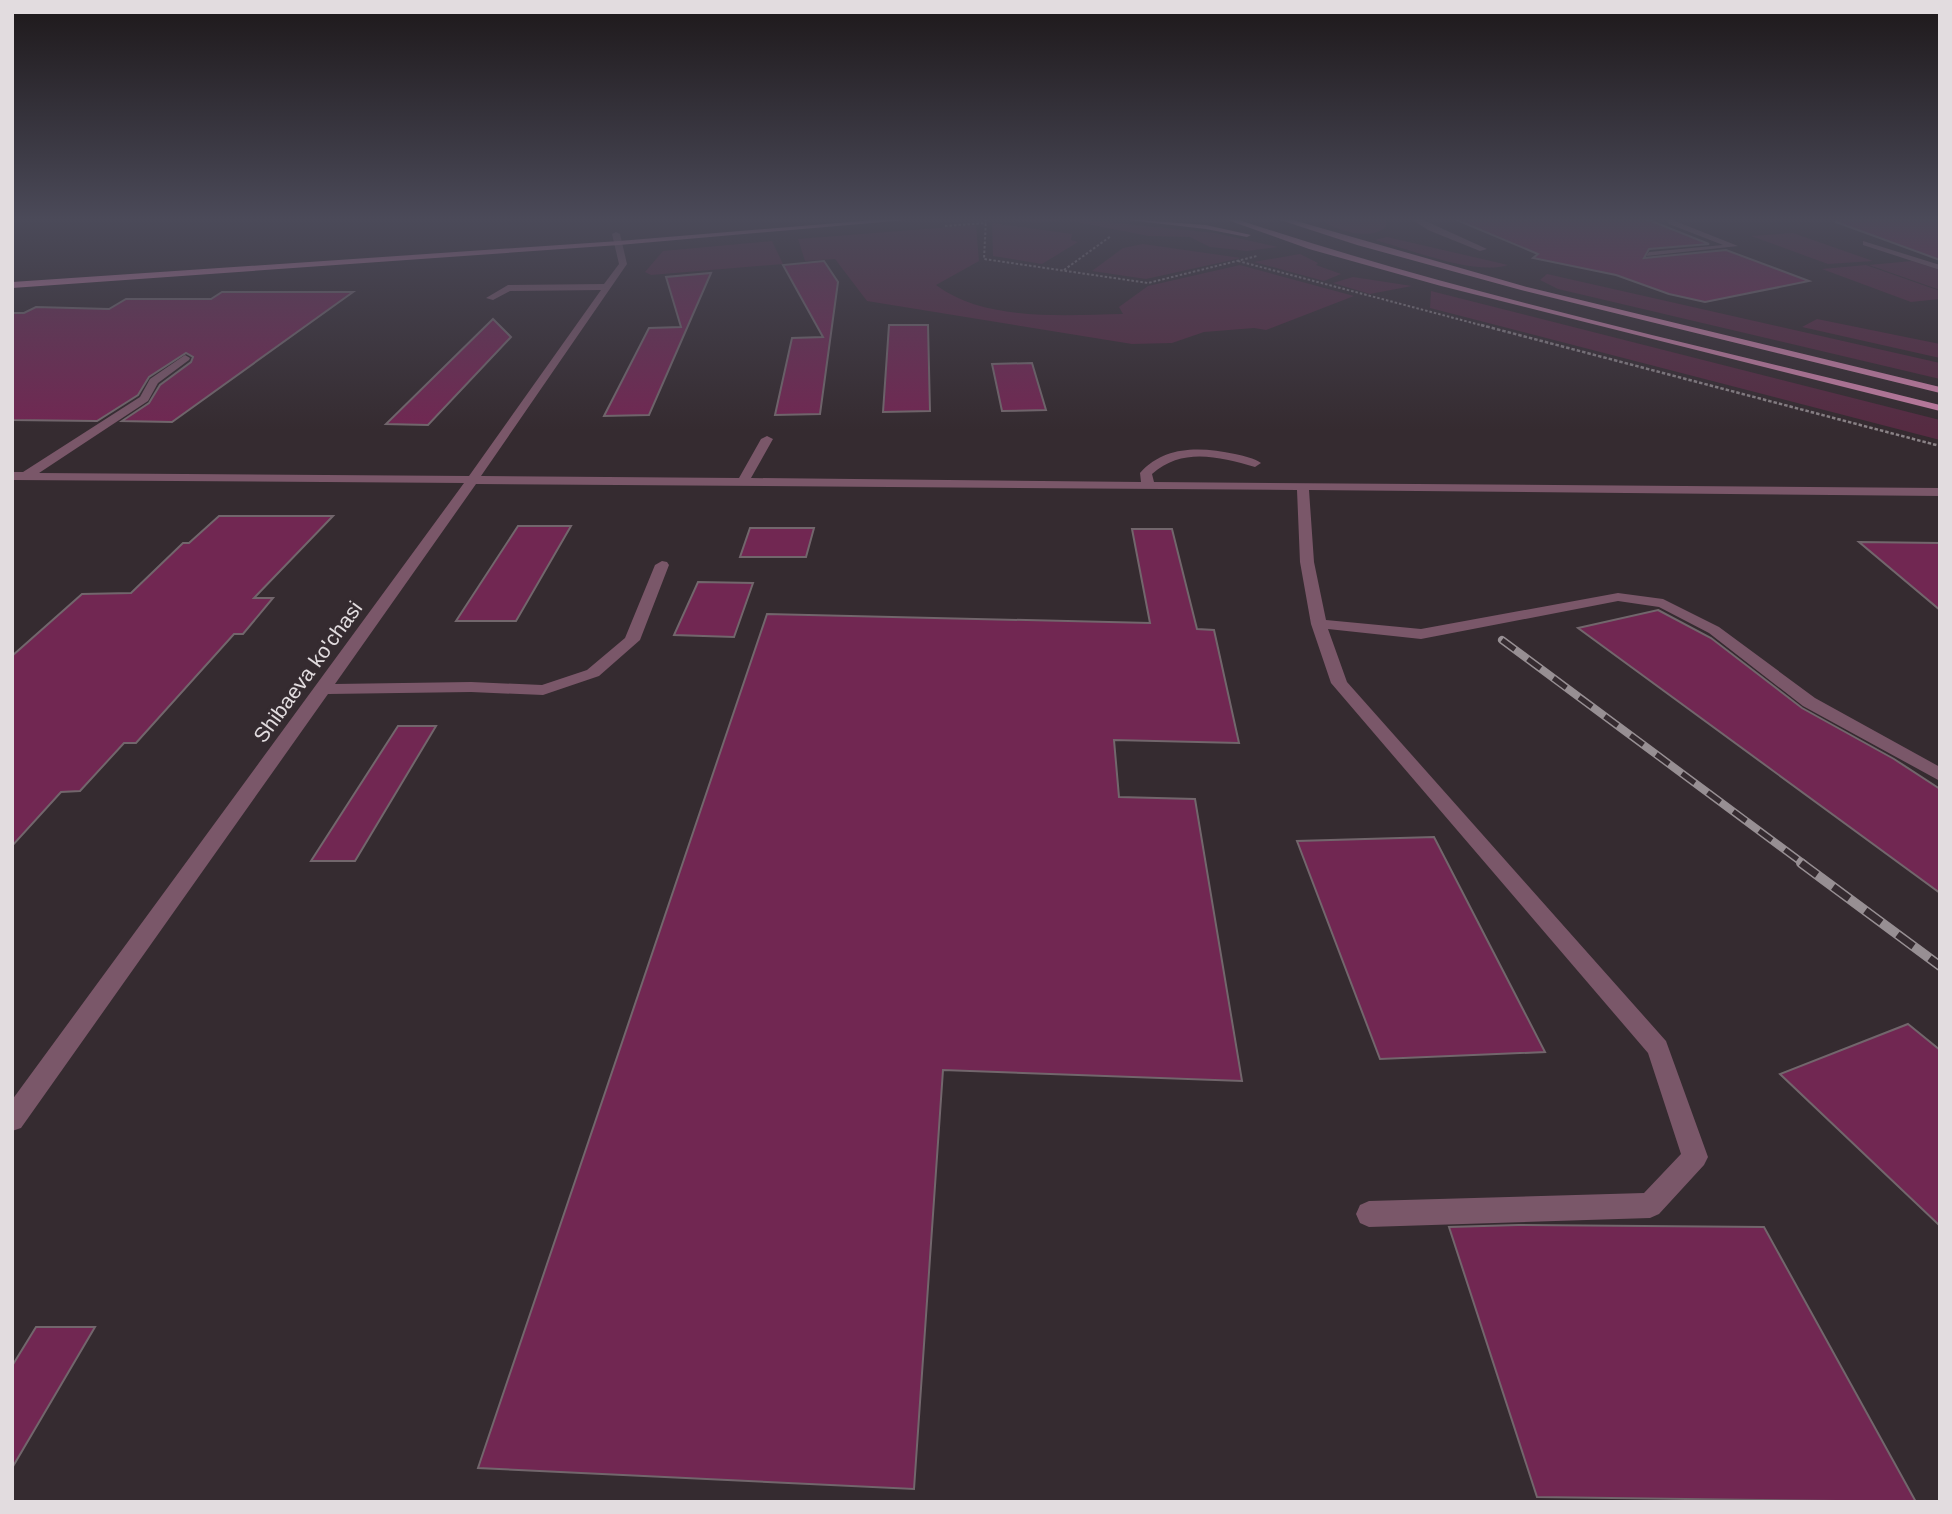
<svg xmlns="http://www.w3.org/2000/svg" width="1952" height="1514" viewBox="0 0 1952 1514" font-family="Arial,sans-serif">
<rect width="100%" height="100%" fill="#352b30"/>
<g fill="#562b42">
<polygon points="1067,218 1215,233 1278,247 1247,251 1210,247 1190,237 1149,236 1066,220 1035,223 1012,219"/>
<path d="M1319,218H1386V227C1370,241 1334,231 1319,218Z"/>
<polygon points="992,223 1072,234 1071,240 1078,242 1042,264 993,256"/>
<path d="M976,225L979,261L936,285C985,322 1065,315 1123,314L1119,307L1148,286L1240,265L1354,296L1266,330L1254,328L1204,332L1172,343L1132,344L867,301L835,259L805,261L798,239Z"/>
<polygon points="1793,233 1873,261 1828,264 1751,236"/>
<path d="M1387,237L1508,265C1475,276 1409,249 1375,240Z"/>
<polygon points="772,241 783,264 651,275 645,272 663,251"/>
<polygon points="1143,244 1241,258 1146,279 1092,271 1123,248"/>
<polygon points="1300,254 1318,263 1316,265 1341,274 1324,281 1254,262"/>
<polygon points="1912,261 1940,270 1940,290 1869,265"/>
<polygon points="1866,265 1940,291 1940,299 1911,302 1822,269"/>
<polygon points="1547,274 1940,363 1940,379 1558,289 1540,280"/>
<polygon points="1353,277 1412,286 1370,294 1333,283"/>
<polygon points="1431,291 1940,420 1940,440 1430,308"/>
<polygon points="1817,319 1940,344 1940,358 1802,327"/>
</g>
<g fill="#712752" stroke="#72666c" stroke-width="2">
<polygon points="1452,218 1644,218 1709,244 1649,249 1644,258 1726,250 1809,281 1705,302 1669,294 1616,275 1533,258 1538,254"/>
<polygon points="1837,218 1940,218 1940,260 1836,222"/>
<polygon points="824,261 838,282 820,414 775,415 792,338 823,337 783,265"/>
<polygon points="711,273 649,415 604,416 649,328 681,327 666,277"/>
<polygon points="222,292 353,292 172,422 122,421 149,403 160,385 191,362 193,357 186,353 149,377 138,395 97,421 12,420 12,313 24,313 36,307 109,309 126,299 211,299"/>
<polygon points="493,319 511,337 428,425 386,424"/>
<polygon points="889,325 928,325 930,411 883,412"/>
<polygon points="1032,363 1046,410 1002,411 992,364"/>
<polygon points="219,516 333,516 254,598 273,598 243,634 234,634 136,743 124,743 80,791 61,792 12,846 12,656 82,594 131,593 183,543 189,543"/>
<polygon points="518,526 571,526 516,621 456,621"/>
<polygon points="750,528 814,528 806,557 740,557"/>
<polygon points="1132,529 1172,529 1197,629 1214,630 1239,743 1114,740 1119,797 1195,799 1242,1081 943,1070 914,1489 478,1468 767,614 1150,623"/>
<polygon points="1859,542 1940,543 1940,610"/>
<polygon points="698,582 753,583 734,637 674,635"/>
<polygon points="1658,610 1711,638 1802,708 1894,759 1940,789 1940,893 1578,628"/>
<polygon points="398,726 436,726 355,861 311,861"/>
<polygon points="1434,837 1545,1052 1380,1059 1297,841"/>
<polygon points="1908,1024 1940,1050 1940,1226 1780,1074"/>
<polygon points="1518,1225 1764,1227 1916,1502 1537,1497 1449,1227"/>
<polygon points="36,1327 95,1327 12,1468 12,1366"/>
</g>
<g fill="none" stroke-linecap="round" stroke-linejoin="round">
<g stroke="#8a8286" stroke-width="2" stroke-dasharray="2.5 2" stroke-linecap="butt">
<polyline points="986,219 984,259 1148,283 1257,256"/>
<polyline points="945,226 986,223"/>
<polyline points="1238,261 1488,327"/>
<polyline points="1064,270 1111,236"/>
</g>
<polyline stroke="#8a8286" stroke-width="2.5" stroke-dasharray="3.5 2" stroke-linecap="butt" points="1481,325 1940,446"/>
<g fill="#7a5769" fill-rule="evenodd">
<polygon points="1410,218 1419,218 1487,249 1480,251 1428,230"/>
<polygon points="1667,218 1675,218 1675,221 1738,246 1646,256 1649,252 1723,245 1669,224"/>
<path d="M616,232L620,234L627,264L481,476L739,478L761,439L767,436L773,439L751,478L1141,482L1140,473C1165,445 1201,447 1235,454C1244,456 1254,458 1261,463L1255,467C1219,457 1183,447 1152,474L1154,482L1940,488V496L1309,490L1314,562L1326,620L1421,629L1618,593L1663,599L1719,627L1815,698L1940,767V781L1803,706L1709,633L1659,607L1618,601L1421,639L1328,629L1347,682L1666,1041L1708,1157L1704,1165L1659,1214L1650,1218L1369,1227L1360,1223L1356,1214L1360,1205L1369,1201L1644,1193L1681,1154L1648,1053L1331,683L1311,624L1300,562L1297,490L476,484L335,684L471,682L542,685L587,670L625,638L655,565L662,561L667,562L669,565L640,640L599,676L543,695L471,692L328,694L21,1128L12,1131V1100L464,483L12,480V472H23L140,397L150,379L185,355L190,358L189,360L158,383L148,401L39,473L469,476L601,290L510,291L493,300L486,298L508,285L604,284L619,264L612,234Z"/>
<polygon points="1863,241 1940,265 1940,270 1863,245"/>
</g>
<g fill="#c37da2" fill-rule="evenodd">
<polygon points="898,218 929,218 619,245 12,288 12,282 619,241"/>
<polygon points="1111,218 1206,225 1251,235 1247,237 1206,229"/>
<path d="M1222,218H1233C1464,295 1704,346 1940,405V411L1441,286L1309,249Z"/>
<polygon points="1274,218 1286,218 1527,287 1940,387 1940,393 1521,290 1357,245"/>
</g>
<defs>
<polyline id="rail-far1" points="1502,640 1804,864"/>
<polyline id="rail" points="1801,863 1940,966"/>
</defs>
<use href="#rail-far1" stroke="#978f93" stroke-width="8"/>
<use href="#rail" stroke="#978f93" stroke-width="10"/>
<use href="#rail-far1" stroke="#352b30" stroke-width="5" stroke-dasharray="16" stroke-linecap="butt"/>
<use href="#rail" stroke="#352b30" stroke-width="7" stroke-dasharray="20" stroke-linecap="butt"/>
</g>
<linearGradient id="sky" x2="0" y2="1"><stop stop-color="#1d181a"/><stop offset="0.51" stop-color="#4b4a59"/><stop offset="1" stop-color="#4b4a59" stop-opacity="0"/></linearGradient>
<rect width="1952" height="430" fill="url(#sky)"/>
<g text-anchor="middle" stroke-width="6" stroke-linejoin="round" paint-order="stroke">
<g font-size="21" fill="#e2dcdf" stroke="#352b30">
<text transform="translate(308 672) rotate(-54)" y="7">Shibaeva ko'chasi</text>
</g>
</g>
<rect width="1952" height="1514" fill="none" stroke="#e2dcdf" stroke-width="28"/>
</svg>
